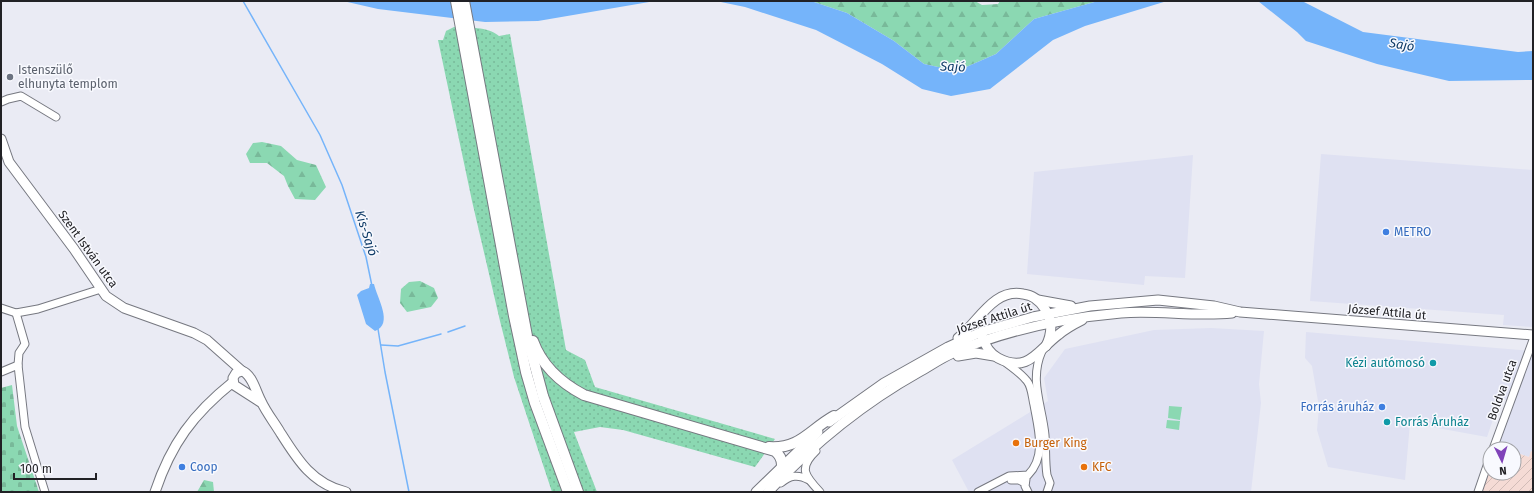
<svg xmlns="http://www.w3.org/2000/svg" width="1534" height="493" viewBox="0 0 1534 493" font-family="'Fira Sans',sans-serif">
<defs>
<pattern id="industrial-furrows" width="10" height="10" patternUnits="userSpaceOnUse"><rect width="10" height="10" fill="#f5dbd5"/><path d="M-1 1l2-2M0 10L10 0M9 11l2-2" fill="none" stroke="#d2bcb7"/></pattern>
<pattern id="green-dots" width="8" height="8" patternUnits="userSpaceOnUse"><rect width="8" height="8" fill="#8bd8b2"/><path d="M2 2h.1M6 6h.1" fill="none" stroke="#78b999" stroke-width="1.8" stroke-linecap="round"/></pattern>
<pattern id="forest-firs" width="22" height="20" patternUnits="userSpaceOnUse"><rect width="22" height="20" fill="#8bd8b2"/><path d="M5 1l3.5 6h-7zM16 11l3.5 6h-7z" fill="#78b999"/></pattern>
<pattern id="cemetery-stones" width="16" height="16" patternUnits="userSpaceOnUse"><rect width="16" height="16" fill="#8bd8b2"/><path d="M2 7V4a2 2 0 0 1 4 0v3zM10 15v-3a2 2 0 0 1 4 0v3z" fill="#78b999"/></pattern>
</defs>
<rect width="100%" height="100%" fill="#eaebf4"/>
<g fill="#dfe1f2">
<polygon points="1321,154 1533,170 1533,327 1503,325 1504,315 1310,301"/>
<polygon points="1193,155 1185,278 1145,276 1144,285 1027,274 1034,172"/>
<polygon points="1211,328 1264,331 1259,384 1261,403 1251,492 969,492 952,460 1048,401 1044,378 1065,349 1154,330"/>
<polygon points="1306,332 1533,351 1533,452 1531,451 1530,457 1514,452 1514,449 1497,448 1514,401 1500,399 1487,437 1410,423 1405,480 1328,467 1317,430 1319,407 1312,366 1305,358"/>
</g>
<polygon fill="url(#industrial-furrows)" points="1531,451 1533,452 1533,492 1482,492 1490,469 1490,473 1514,473 1514,452 1529,457"/>
<path fill="url(#green-dots)" d="M454,27C469,28 487,26 499,36L510,34L566,350L585,360L595,387L775,439L755,467L623,430L600,427L574,432L597,492H552L514,377L500,321L472,201L438,40H443L446,31Z"/>
<g fill="url(#forest-firs)">
<polygon points="811,1 975,1 982,5 998,4 1000,1 1098,1 1034,19 996,54 957,71 924,64 894,41 847,13"/>
<polygon points="262,142 281,146 297,160 316,165 326,187 315,200 295,199 288,186 284,176 267,163 250,163 246,154 253,143"/>
<polygon points="420,281 434,288 438,298 431,307 407,312 400,303 401,289 409,282"/>
<polygon points="204,480 213,482 214,492 197,492"/>
</g>
<polygon fill="url(#cemetery-stones)" points="12,385 17,426 39,492 1,492 1,388"/>
<g fill="#8bd8b2">
<polygon points="1169,406 1182,407 1180,420 1168,418"/>
<polygon points="1167,420 1180,421 1179,430 1166,428"/>
</g>
<g fill="#75b4fa">
<polygon points="343,1 655,1 538,21 485,22 378,9"/>
<polygon points="716,1 811,1 847,13 894,41 924,64 957,71 996,54 1034,19 1098,1 1167,1 1085,26 1053,40 990,89 951,96 922,89 882,64 816,30 745,7"/>
<polygon points="1258,1 1302,1 1363,32 1518,52 1533,51 1533,80 1449,81 1377,64 1306,41 1297,32"/>
<path d="M370,284H374C377,298 394,324 375,331L366,324L357,295L361,291L369,288Z"/>
</g>
<g fill="none" stroke-linecap="round" stroke-linejoin="round">
<g stroke="#75b4fa" stroke-width="1.5">
<polyline points="243,1 320,135 342,185 366,257 372,286"/>
<polyline points="378,329 385,372 409,492"/>
<polyline points="448,332 465,326"/>
<polyline points="381,345 398,346 441,334"/>
</g>
<defs>
<g id="minor">
<polyline points="1,102 8,99 21,96 56,117"/>
<polyline points="1,308 16,313 38,309 101,289"/>
<polyline points="16,313 25,344 19,353 18,365 25,427 45,492"/>
<path d="M1042,351C1029,380 1042,405 1045,435C1046,449 1045,462 1047,475L1050,483L1047,492"/>
<polyline points="1,372 18,365"/>
<polyline points="1493,449 1533,340"/>
<path d="M816,451C798,468 805,476 820,492"/>
<polyline points="1026,479 1025,486 1028,492"/>
<polyline points="1011,480 1019,480 1025,483"/>
<path d="M781,483C790,475 798,474 809,480"/>
<path d="M978,492L1009,476L1028,475C1047,456 1038,428 1034,405C1032,397 1032,387 1027,381C1021,373 1011,367 1004,361"/>
<polyline points="1478,492 1490,457"/>
</g>
<g id="major">
<polyline points="1,139 9,162 74,249 106,296 124,308 194,333 207,340 242,371"/>
<polyline points="1038,300 1071,306"/>
<path d="M982,336C985,346 989,353 998,358C1028,374 1038,350 1058,335C1065,329 1074,324 1082,320"/>
<path d="M958,338C978,323 993,288 1023,294C1032,295 1040,301 1045,309C1053,321 1052,334 1046,346"/>
<polyline points="958,356 976,353 994,356"/>
<path d="M262,403L234,385L233,378L236,373L242,371C252,374 256,392 261,401C266,412 274,422 280,432C297,459 312,484 346,492"/>
<polyline points="829,422 884,383 948,347 981,332 1033,317 1090,306 1158,300 1214,306 1240,312 1533,335"/>
<path d="M155,492C171,444 193,414 233,382"/>
<polyline points="756,492 818,432"/>
<path d="M768,492C813,444 862,404 919,372C930,366 941,358 953,353C1005,330 1065,318 1121,313C1158,310 1196,317 1232,313"/>
</g>
<g id="highway">
<polyline points="456,1 514,316 526,372 535,403 568,492"/>
<polyline points="464,1 527,336 543,396 578,492"/>
<path d="M533,341C542,366 561,383 584,395L775,451C789,463 779,476 771,488"/>
<path d="M769,447C800,449 809,430 834,416"/>
</g>
</defs>
<use href="#minor" stroke="#767880" stroke-width="9"/>
<use href="#major" stroke="#767880" stroke-width="11"/>
<use href="#highway" stroke="#767880" stroke-width="12"/>
<use href="#minor" stroke="#fff" stroke-width="7"/>
<use href="#major" stroke="#fff" stroke-width="9"/>
<use href="#highway" stroke="#fff" stroke-width="10"/>
</g>
<circle fill="#6b7280" stroke="#f8f9fe" stroke-width="1.5" cx="10" cy="77" r="4"/>
<g fill="#3f7fe0" stroke="#f8f9fe" stroke-width="1.5">
<circle cx="1386" cy="232" r="4"/>
<circle cx="1382" cy="407" r="4"/>
<circle cx="182" cy="467" r="4"/>
</g>
<g fill="#0f9aa8" stroke="#f8f9fe" stroke-width="1.5">
<circle cx="1433" cy="363" r="4"/>
<circle cx="1387" cy="422" r="4"/>
</g>
<g fill="#e8710a" stroke="#f8f9fe" stroke-width="1.5">
<circle cx="1016" cy="443" r="4"/>
<circle cx="1084" cy="467" r="4"/>
</g>
<g text-anchor="middle" stroke-width="3" stroke-linejoin="round" paint-order="stroke">
<g font-size="12" fill="#5b616d" stroke="#f8f9fe" text-anchor="start">
<text x="18" y="74">Istenszülő<tspan x="18" dy="14">elhunyta templom</tspan></text>
</g>
<g font-size="12" fill="#366cbe" stroke="#f8f9fe" text-anchor="start">
<text x="1394" y="236">METRO</text>
<text x="1374" y="411" text-anchor="end">Forrás áruház</text>
<text x="190" y="471">Coop</text>
</g>
<g font-size="12" fill="#212125" stroke="#f8f9fe">
<text transform="translate(88 249) rotate(54)" y="4">Szent István utca</text>
<text transform="translate(1387 312) rotate(5)" y="4">József Attila út</text>
<text transform="translate(994 318) rotate(-18)" y="4">József Attila út</text>
<text transform="translate(1502 390) rotate(-70)" y="4">Boldva utca</text>
</g>
<g font-size="12" fill="#0d838f" stroke="#f8f9fe" text-anchor="end">
<text x="1425" y="367">Kézi autómosó</text>
<text x="1395" y="426" text-anchor="start">Forrás Áruház</text>
</g>
<g font-size="12" fill="#c56008" stroke="#f8f9fe" text-anchor="start">
<text x="1024" y="447">Burger King</text>
<text x="1092" y="471">KFC</text>
</g>
<g font-size="13" font-style="italic" fill="#103c68" stroke="#f8f9fe">
<text transform="translate(1402 44) rotate(10)" y="5">Sajó</text>
<text transform="translate(953 66) rotate(2)" y="5">Sajó</text>
<text transform="translate(367 233) rotate(72)" y="5">Kis-Sajó</text>
</g>
</g>
<rect width="1534" height="493" fill="none" stroke="#212125" stroke-width="4"/>
<g transform="translate(1502 461) rotate(175)"><circle r="19" fill="#f8f9fe" stroke="#a2a3a7"/>
<path d="M0-3L7 15L0 10L-7 15Z" fill="#8043b9"/>
<text y="-6" font-size="11" font-weight="bold" text-anchor="middle" fill="#212125">N</text>
</g>
<path d="M14 473v6h82v-6" fill="none" stroke="#212125" stroke-width="2"/>
<text x="20" y="473" font-size="12" fill="#212125" stroke="#f8f9fe" stroke-width="3" paint-order="stroke">100 m</text>
</svg>
